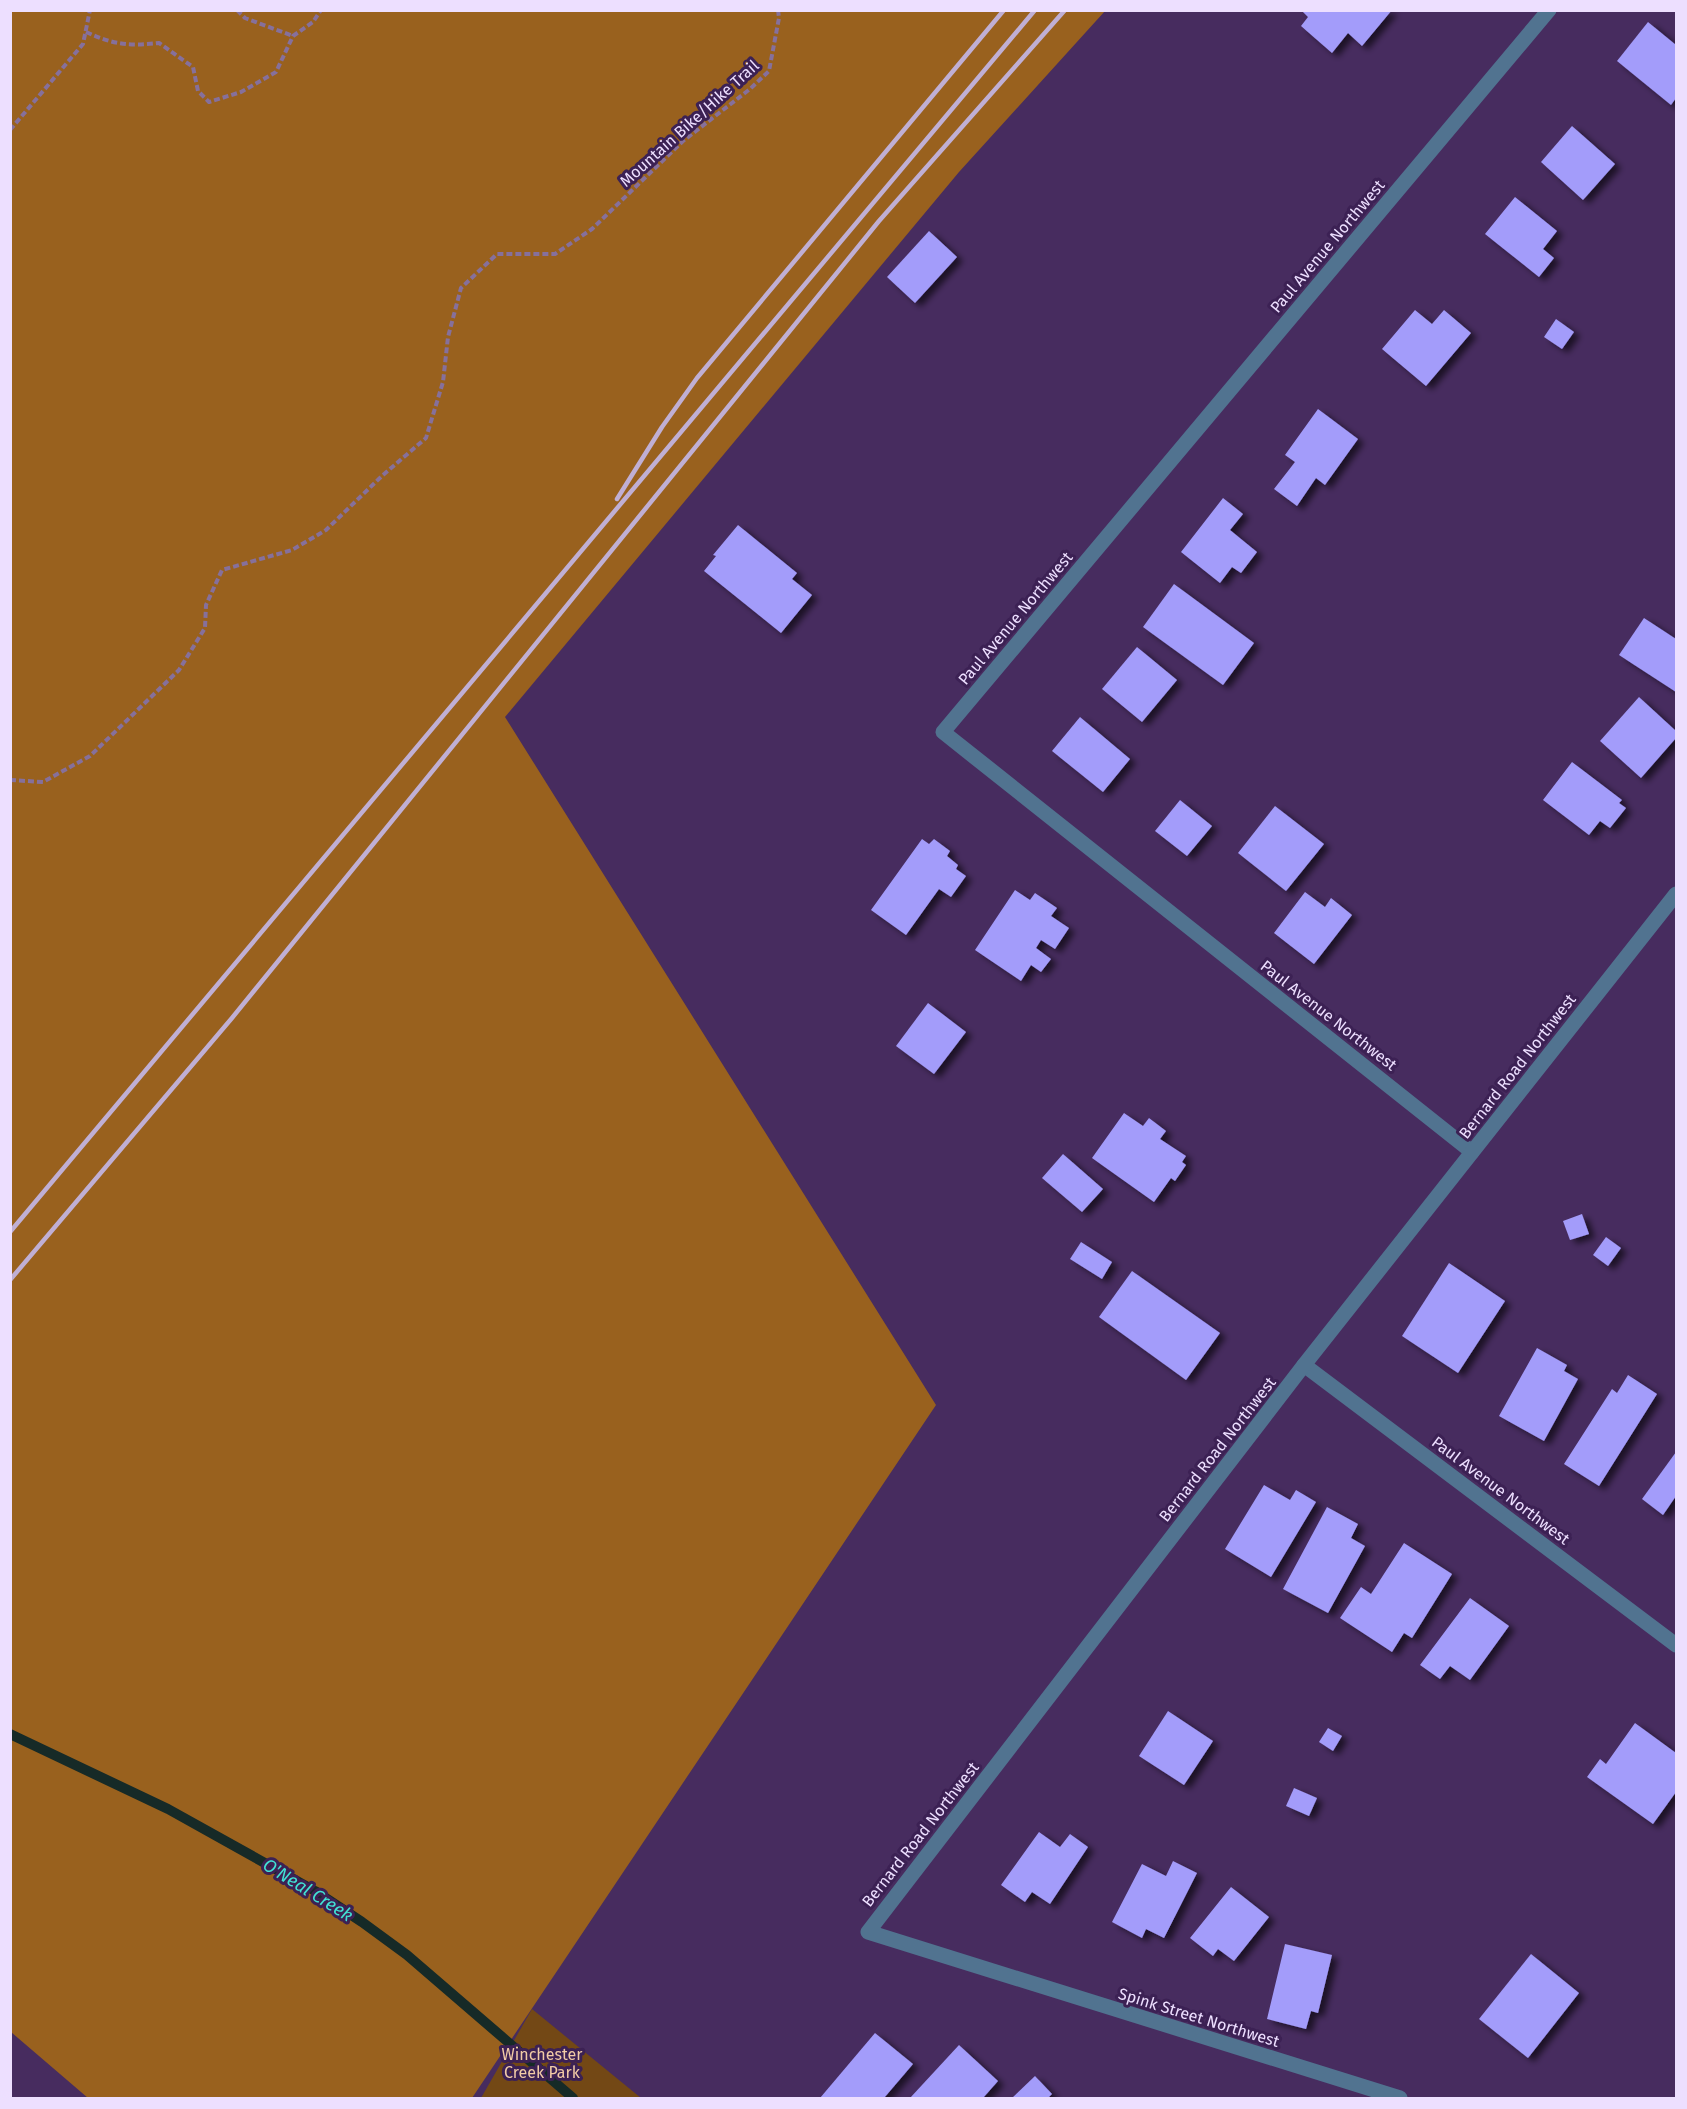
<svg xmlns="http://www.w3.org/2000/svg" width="1687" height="2109" viewBox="0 0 1687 2109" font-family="'Fira Sans',sans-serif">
<defs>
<filter id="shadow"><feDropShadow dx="6" dy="4" stdDeviation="3" flood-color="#0009"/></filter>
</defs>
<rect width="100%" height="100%" fill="#472c5f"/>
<polygon fill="#734815" points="532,2009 641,2098 481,2098"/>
<polygon fill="#99611e" points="11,10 1105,11 959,172 505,717 936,1405 472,2098 88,2098 11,2032"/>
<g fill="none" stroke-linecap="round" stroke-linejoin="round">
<polyline stroke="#162a27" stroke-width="10" points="10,1734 168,1809 315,1891 362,1922 407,1955 573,2098"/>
</g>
<g fill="#a39cfa" filter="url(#shadow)">
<polygon points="1301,10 1392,10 1362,46 1348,33 1332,53 1301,26 1308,17"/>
<polygon points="1648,22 1676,45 1676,98 1671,105 1617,61"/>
<polygon points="1572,126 1615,164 1583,200 1541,162"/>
<polygon points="1515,197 1557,231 1543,249 1554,258 1539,277 1485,234"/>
<polygon points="929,231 957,257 915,303 887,277"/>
<polygon points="1415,310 1432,324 1444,310 1471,333 1426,386 1382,349"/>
<polygon points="1556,319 1574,332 1562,349 1544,337"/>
<polygon points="1318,409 1358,439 1325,485 1316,478 1297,506 1274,489 1295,462 1285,455"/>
<polygon points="1223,498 1243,514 1230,530 1257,552 1241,573 1232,567 1220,583 1181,552"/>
<polygon points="738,525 797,573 792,579 812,595 781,633 704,571 716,556 713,555"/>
<polygon points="1174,584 1254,643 1223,685 1143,627"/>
<polygon points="1644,618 1676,639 1676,692 1619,655"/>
<polygon points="1137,647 1177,680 1142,722 1102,689"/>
<polygon points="1639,697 1676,731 1676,738 1641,778 1600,741"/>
<polygon points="1080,717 1130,759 1103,792 1052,751"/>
<polygon points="1572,762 1622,800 1619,803 1626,808 1610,828 1600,821 1589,835 1543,800"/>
<polygon points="1180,800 1212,826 1187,856 1155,831"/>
<polygon points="1275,806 1324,844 1286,891 1238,853"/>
<polygon points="922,839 929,844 934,839 950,851 947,856 958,865 956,869 966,876 951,897 939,889 906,935 871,910"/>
<polygon points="1015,890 1030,900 1035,893 1057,908 1051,916 1069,928 1055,949 1041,940 1036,948 1051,959 1041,972 1031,965 1021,981 975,950"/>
<polygon points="1305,892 1325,907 1331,898 1352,915 1314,964 1274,933"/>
<polygon points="928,1003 966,1032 934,1074 896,1046"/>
<polygon points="1124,1113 1143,1126 1149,1118 1166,1131 1160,1139 1186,1156 1182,1162 1186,1165 1175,1181 1171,1178 1154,1202 1092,1158"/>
<polygon points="1063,1154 1103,1189 1082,1212 1042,1178"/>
<polygon points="1582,1214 1589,1234 1570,1240 1563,1221"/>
<polygon points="1606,1237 1621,1248 1608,1266 1593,1255"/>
<polygon points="1081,1242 1112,1262 1102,1279 1070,1259"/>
<polygon points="1449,1263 1505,1301 1458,1373 1402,1336"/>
<polygon points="1132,1271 1220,1333 1186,1380 1099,1317"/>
<polygon points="1537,1348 1567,1365 1564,1371 1578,1379 1544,1441 1499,1416"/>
<polygon points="1628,1375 1657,1394 1599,1486 1564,1464 1612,1389 1617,1393"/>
<polygon points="1676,1452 1676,1496 1663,1515 1642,1499"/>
<polygon points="1264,1485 1290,1500 1296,1490 1316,1502 1271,1577 1225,1549"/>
<polygon points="1327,1507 1358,1524 1351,1538 1365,1546 1328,1613 1283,1589"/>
<polygon points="1404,1543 1452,1574 1412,1638 1404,1633 1392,1652 1340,1618 1361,1587 1371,1594"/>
<polygon points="1470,1598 1509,1626 1470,1680 1450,1666 1440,1679 1420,1665"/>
<polygon points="1168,1711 1213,1741 1184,1785 1139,1756"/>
<polygon points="1635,1723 1676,1753 1676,1792 1653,1824 1587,1777 1600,1759 1606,1764"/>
<polygon points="1328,1728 1342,1736 1333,1751 1319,1742"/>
<polygon points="1294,1788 1317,1798 1309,1816 1286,1806"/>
<polygon points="1039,1832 1060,1847 1070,1834 1088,1847 1050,1904 1032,1892 1025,1902 1001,1885"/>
<polygon points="1173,1861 1197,1873 1164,1938 1146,1929 1142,1938 1112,1922 1142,1864 1166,1876"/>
<polygon points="1231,1887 1269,1917 1234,1961 1218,1949 1213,1956 1190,1938"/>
<polygon points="1285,1944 1332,1955 1318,2013 1311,2011 1306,2029 1267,2019"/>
<polygon points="1531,1954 1579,1993 1528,2058 1479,2019"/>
<polygon points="875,2033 913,2064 884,2098 820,2098"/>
<polygon points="959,2045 998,2081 983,2098 910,2098"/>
<polygon points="1035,2076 1052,2094 1048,2098 1012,2098"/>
</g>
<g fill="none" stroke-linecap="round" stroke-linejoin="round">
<g stroke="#86709c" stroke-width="4" stroke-dasharray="6 3" stroke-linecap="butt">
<polyline points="237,10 245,18 293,36"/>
<path d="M86,32C114,45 129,46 159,43L193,67L198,91L209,102L241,92L276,72L293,36L313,22L321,10"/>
<polyline points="10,130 83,44 90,10"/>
<polyline points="10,780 43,782 90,756 179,670 205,628 206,605 222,570 292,550 326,530 383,475 426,438 443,382 448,337 461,288 497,254 555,254 592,229 683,141 750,89 769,71 779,18 778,10"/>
</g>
<g stroke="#517390" stroke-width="15">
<polyline points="1472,1152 943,732 1549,10"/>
<polyline points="1304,1365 1676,1645"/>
<polyline points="1400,2098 868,1932 1304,1365 1676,894"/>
</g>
<g stroke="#c0afd4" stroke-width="4.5">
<polyline points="617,499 662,427 697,378 1004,10"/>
<polyline points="10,1232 1035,10"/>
<polyline points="10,1280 232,1018 879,221 1065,10"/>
</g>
</g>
<g text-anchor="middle" stroke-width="6" stroke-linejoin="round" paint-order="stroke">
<g font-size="16" fill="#eddfff" stroke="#3c2154">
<text transform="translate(689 123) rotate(-42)" y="6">Mountain Bike/Hike Trail</text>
<text transform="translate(1327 246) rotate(-50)" y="6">Paul Avenue Northwest</text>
<text transform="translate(1015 618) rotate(-50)" y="6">Paul Avenue Northwest</text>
<text transform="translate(1329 1015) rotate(38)" y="6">Paul Avenue Northwest</text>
<text transform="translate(1517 1066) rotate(-52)" y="6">Bernard Road Northwest</text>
<text transform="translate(1217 1449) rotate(-52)" y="6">Bernard Road Northwest</text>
<text transform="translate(1501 1490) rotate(37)" y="6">Paul Avenue Northwest</text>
<text transform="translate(920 1834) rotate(-52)" y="6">Bernard Road Northwest</text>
<text transform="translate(1199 2017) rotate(17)" y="6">Spink Street Northwest</text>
</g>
<g font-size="16" fill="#f2cca6" stroke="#3c2154">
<text x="542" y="2060">Winchester<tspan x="542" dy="18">Creek Park</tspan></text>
</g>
<g font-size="18" font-style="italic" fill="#41e2d4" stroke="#3c2154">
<text transform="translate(308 1890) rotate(32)" y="6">O'Neal Creek</text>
</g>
</g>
<rect width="1687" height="2109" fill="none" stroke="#eddfff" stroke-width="24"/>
</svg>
